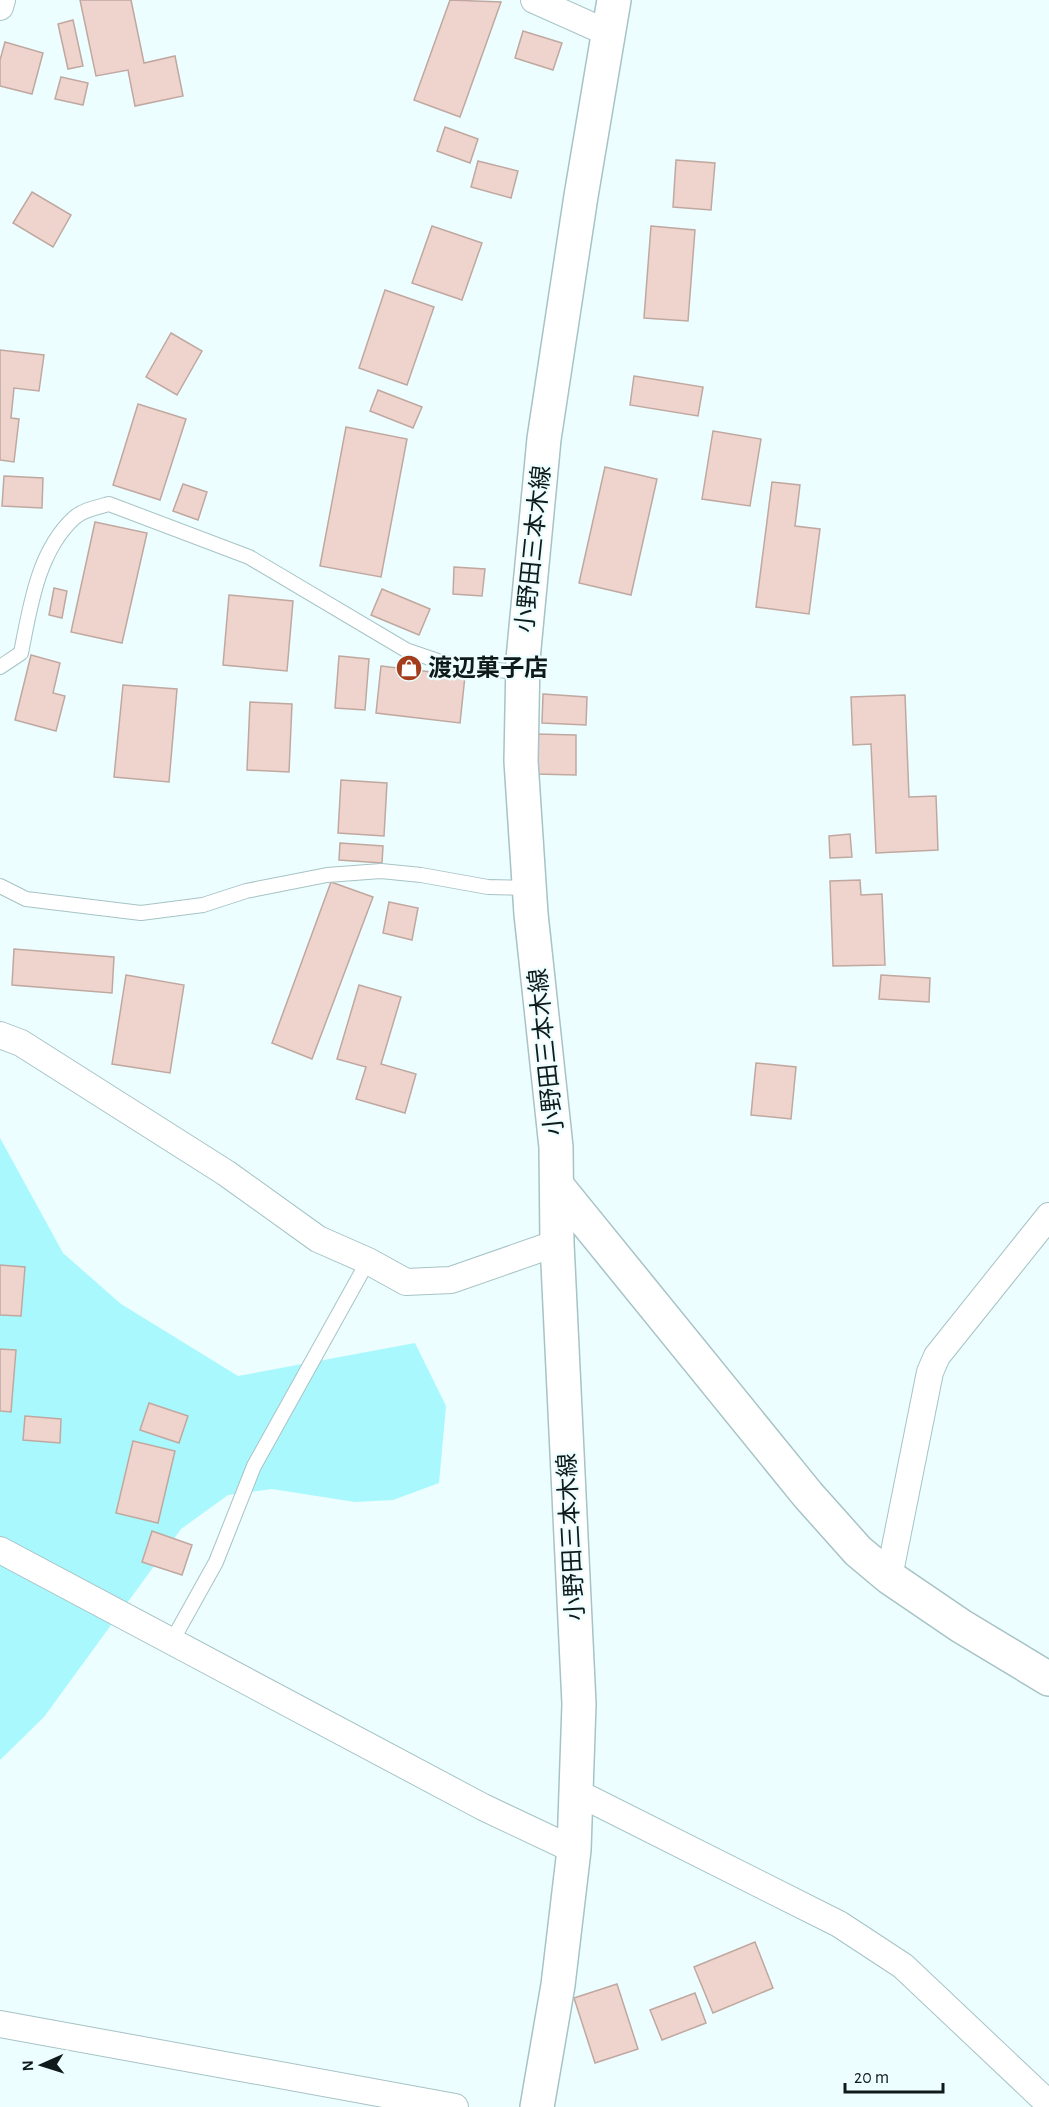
<svg xmlns="http://www.w3.org/2000/svg" width="1049" height="2107" viewBox="0 0 1049 2107" font-family="'Alegreya Sans','Noto Sans JP',sans-serif">
<rect width="100%" height="100%" fill="#ecfeff"/>
<polygon fill="#a9f8fd" points="0,1138 63,1253 121,1304 238,1376 415,1343 446,1406 439,1483 393,1500 355,1502 272,1489 228,1495 181,1529 44,1717 0,1760"/>
<g fill="#eed4cc" stroke="#c0a8a0" stroke-width="1.5">
<polygon points="80,0 131,0 144,63 175,56 183,96 135,106 128,70 96,76"/>
<polygon points="450,0 501,2 460,117 414,100"/>
<polygon points="73,20 83,66 68,69 58,24"/>
<polygon points="523,31 562,43 553,70 515,58"/>
<polygon points="5,42 43,53 32,94 0,86 0,60"/>
<polygon points="61,77 88,83 83,105 55,99"/>
<polygon points="445,127 478,139 470,163 437,151"/>
<polygon points="676,160 715,163 711,210 673,207"/>
<polygon points="478,161 518,171 511,198 471,187"/>
<polygon points="32,192 71,215 53,247 13,223"/>
<polygon points="432,226 482,243 462,300 412,283"/>
<polygon points="651,226 695,230 688,321 644,318"/>
<polygon points="385,290 434,307 407,385 359,368"/>
<polygon points="171,333 202,351 177,395 146,377"/>
<polygon points="0,350 44,355 39,391 14,388 11,418 19,419 14,462 0,460"/>
<polygon points="634,376 703,387 698,416 630,405"/>
<polygon points="378,390 422,407 413,428 370,411"/>
<polygon points="138,404 186,419 160,500 113,485"/>
<polygon points="346,427 407,439 381,577 320,566"/>
<polygon points="713,431 761,439 750,506 702,499"/>
<polygon points="605,467 657,479 631,595 579,583"/>
<polygon points="4,476 43,478 42,508 2,506"/>
<polygon points="772,482 800,485 795,526 820,529 809,614 756,607"/>
<polygon points="183,484 207,492 198,520 173,511"/>
<polygon points="95,522 147,533 122,643 71,632"/>
<polygon points="454,567 485,569 482,596 453,594"/>
<polygon points="54,588 67,591 62,618 49,615"/>
<polygon points="382,589 430,609 419,635 371,615"/>
<polygon points="229,595 293,601 287,671 223,665"/>
<polygon points="31,655 60,663 53,693 65,696 56,731 15,720"/>
<polygon points="339,656 369,659 365,710 335,708"/>
<polygon points="381,666 465,676 460,723 376,713"/>
<polygon points="123,685 177,689 169,782 114,777"/>
<polygon points="543,694 587,697 586,725 542,723"/>
<polygon points="905,695 909,797 936,796 938,850 876,853 871,744 853,745 851,697"/>
<polygon points="250,702 292,704 289,772 247,770"/>
<polygon points="535,734 576,735 576,775 535,774"/>
<polygon points="341,780 387,783 384,836 338,833"/>
<polygon points="850,834 852,857 830,858 829,836"/>
<polygon points="340,843 383,846 382,863 339,860"/>
<polygon points="860,880 861,895 882,894 885,965 833,966 830,881"/>
<polygon points="331,882 373,897 312,1059 272,1043"/>
<polygon points="389,902 418,908 412,940 383,933"/>
<polygon points="14,949 114,957 112,993 12,985"/>
<polygon points="126,975 184,985 170,1073 112,1064"/>
<polygon points="881,975 930,978 929,1002 879,999"/>
<polygon points="359,985 401,997 381,1064 416,1074 405,1113 356,1099 366,1067 337,1059"/>
<polygon points="756,1063 796,1067 791,1119 751,1115"/>
<polygon points="0,1265 25,1267 21,1316 0,1315"/>
<polygon points="0,1349 16,1350 11,1412 0,1411"/>
<polygon points="149,1403 188,1416 179,1443 140,1430"/>
<polygon points="25,1416 61,1419 60,1443 23,1440"/>
<polygon points="133,1441 175,1451 158,1523 116,1513"/>
<polygon points="152,1531 192,1545 182,1575 142,1562"/>
<polygon points="755,1942 773,1988 713,2013 694,1967"/>
<polygon points="617,1984 638,2049 595,2063 574,1998"/>
<polygon points="695,1993 706,2023 662,2040 650,2010"/>
</g>
<g fill="none" stroke-linecap="round" stroke-linejoin="round">
<defs>
<g id="lane">
<path d="M0,667L21,653C30,607 38,551 74,518C82,510 98,507 109,504L249,557L406,650L444,663L522,673"/>
<polyline points="0,886 26,899 141,913 203,905 246,891 327,875 381,871 421,875 488,887 530,888"/>
<polyline points="172,1641 216,1562 254,1466 368,1261"/>
</g>
<g id="street">
<polyline points="534,0 608,33"/>
<polyline points="0,7 2,0"/>
<polyline points="0,1035 21,1043 226,1173 318,1239 368,1261 406,1282 451,1280 557,1243"/>
<polyline points="0,1550 483,1807 574,1850"/>
<polyline points="889,1577 930,1372 937,1356 1049,1216"/>
<polyline points="576,1792 839,1924 903,1966 1049,2104"/>
<polyline points="0,2024 455,2107"/>
</g>
<g id="secondary">
<polyline points="558,1187 808,1495 858,1551 889,1577 961,1626 1049,1679"/>
<polyline points="537,2107 558,1985 574,1850 579,1704 557,1243 556,1147 531,914 521,761 523,659 544,439 581,196 614,0"/>
</g>
</defs>
<use href="#lane" stroke="#a7c3c5" stroke-width="16"/>
<use href="#street" stroke="#a7c3c5" stroke-width="28"/>
<use href="#secondary" stroke="#a7c3c5" stroke-width="36"/>
<use href="#lane" stroke="#fff" stroke-width="14"/>
<use href="#street" stroke="#fff" stroke-width="26"/>
<use href="#secondary" stroke="#fff" stroke-width="33"/>
</g>
<defs>
<symbol id="shop-disc" viewBox="-11 -11 22 22"><circle r="9.5" fill="#a43d1b" stroke="#ecfeff"/><path d="M-5-2.5h2.3a2.7 3.5 0 0 1 5.4 0H5L5.5 6h-11ZM-1.5-2.5h3a1.5 2.3 0 0 0-3 0Z" fill="#fff"/></symbol>
</defs>
<g fill-rule="evenodd">
<use href="#shop-disc" x="394" y="653" width="30" height="30"/>
</g>
<g text-anchor="middle" stroke-width="4.5" stroke-linejoin="round" paint-order="stroke">
<g font-size="24" fill="#101a1b" stroke="#ecfeff">
<text transform="translate(533 549) rotate(-84)" y="8">小野田三本木線</text>
<text transform="translate(546 1052) rotate(-96)" y="8">小野田三本木線</text>
<text transform="translate(571 1537) rotate(-93)" y="8">小野田三本木線</text>
</g>
<g font-size="24" font-weight="bold" fill="#101a1b" stroke="#ecfeff" text-anchor="start">
<text x="428" y="676">渡辺菓子店</text>
</g>
</g>
<g transform="translate(42 2065) rotate(267)" stroke="#ecfeff" stroke-width="4.5" paint-order="stroke">
<path d="M0-4.5L10 22L0 15L-10 22Z" fill="#101a1b"/>
<text y="-9" font-size="16" font-weight="bold" text-anchor="middle" fill="#101a1b">N</text>
</g>
<path d="M845 2083v9h98v-9" fill="none" stroke="#101a1b" stroke-width="3"/>
<text x="854" y="2083" font-size="18" fill="#101a1b" stroke="#ecfeff" stroke-width="4.5" paint-order="stroke">20 m</text>
</svg>
